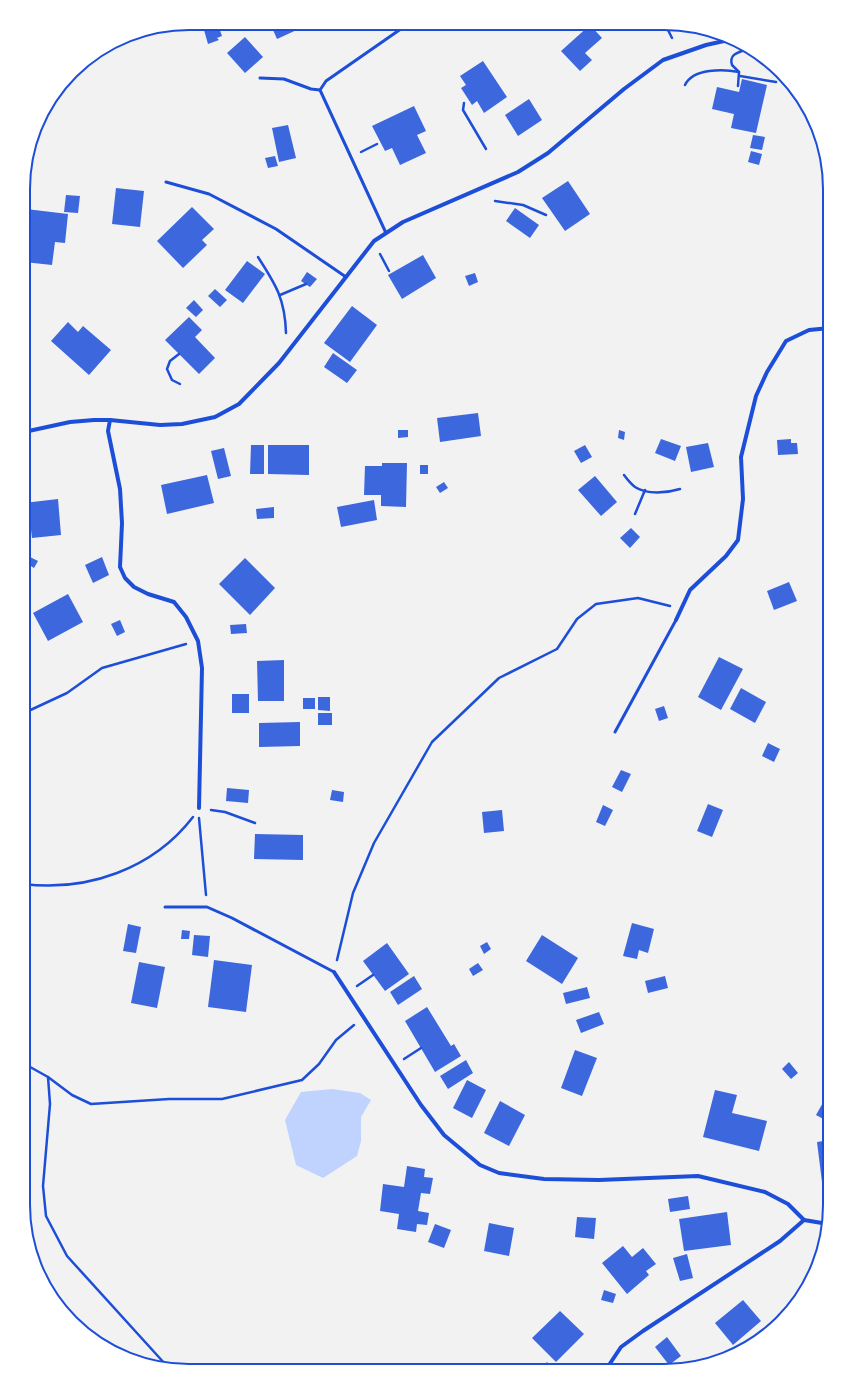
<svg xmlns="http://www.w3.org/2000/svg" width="853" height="1394" viewBox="0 0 853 1394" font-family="'Nunito Sans',sans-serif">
<rect width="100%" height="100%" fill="#f2f2f2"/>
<polygon fill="#bfd3fe" points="332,1089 360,1093 371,1100 361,1117 361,1141 357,1156 323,1178 296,1165 285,1120 301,1092"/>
<g fill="#3d67dc">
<polygon points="270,23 312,23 277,39"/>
<polygon points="218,25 222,36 217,38 219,40 208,44 204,30"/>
<polygon points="590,25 602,38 585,53 592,60 580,71 561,51"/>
<polygon points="245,37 263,57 245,73 227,53"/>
<polygon points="483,61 507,97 484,113 477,101 472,105 461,88 466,85 460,76"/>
<polygon points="742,79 767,85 756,133 731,128 734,114 712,109 717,87 739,92"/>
<polygon points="529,99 542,120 518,136 505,115"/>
<polygon points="414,106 426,131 417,135 426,153 400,165 392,148 385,151 372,126"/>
<polygon points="288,125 296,158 279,162 272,128"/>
<polygon points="753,135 765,137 762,150 750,148"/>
<polygon points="751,151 762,154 759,165 748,162"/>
<polygon points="275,156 278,166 268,168 265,158"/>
<polygon points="568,181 590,214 565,231 542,198"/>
<polygon points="116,188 144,191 140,227 112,224"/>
<polygon points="66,195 80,196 78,213 64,212"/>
<polygon points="192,207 214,229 202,240 207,245 183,268 157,241"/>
<polygon points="515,208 539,225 530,238 506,221"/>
<polygon points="26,209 68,214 65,243 55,242 52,265 24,262 27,239 24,238"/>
<polygon points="423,255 436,278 402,299 388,275"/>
<polygon points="247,261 265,274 243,303 225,290"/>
<polygon points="307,272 317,279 310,287 301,281"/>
<polygon points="475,273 478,282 469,286 465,276"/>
<polygon points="215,289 227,300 220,307 208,296"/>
<polygon points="194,300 203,310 196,317 186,308"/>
<polygon points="352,306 377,325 350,362 324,343"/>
<polygon points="189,317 202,330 195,337 215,358 199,374 165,340"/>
<polygon points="68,322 78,332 83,326 111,350 89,375 51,341"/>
<polygon points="333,353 357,370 347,383 324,367"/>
<polygon points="24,383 31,406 24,407"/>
<polygon points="478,413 481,436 440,442 437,418"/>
<polygon points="398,430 408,430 408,437 398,438"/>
<polygon points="619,430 625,432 624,440 618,438"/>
<polygon points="661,439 681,446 675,461 655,453"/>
<polygon points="791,439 791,443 797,443 798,454 778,455 777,440"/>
<polygon points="708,443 714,467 691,472 686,447"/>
<polygon points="251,445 264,445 264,474 250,474"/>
<polygon points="268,445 309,445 309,475 268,474"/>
<polygon points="585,445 592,457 581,463 574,451"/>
<polygon points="224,448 231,476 218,479 211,451"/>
<polygon points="382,463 407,463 406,507 381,506 381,495 364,495 365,466 382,466"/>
<rect x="420" y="465" width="8" height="9"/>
<polygon points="207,475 214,503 167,514 161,485"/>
<polygon points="595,476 617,502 601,516 578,490"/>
<polygon points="444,482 448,488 440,493 436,487"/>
<polygon points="58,499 61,535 32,538 29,513 24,514 24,503"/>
<polygon points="374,500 377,520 341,527 337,507"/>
<polygon points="274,507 274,518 257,519 256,509"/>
<polygon points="631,528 640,537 630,548 620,538"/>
<polygon points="30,557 38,561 34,568 26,563"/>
<polygon points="102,557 109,575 93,583 85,565"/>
<polygon points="245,558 275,588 250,615 219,584"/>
<polygon points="789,582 797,601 774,610 767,591"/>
<polygon points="68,594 83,622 48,641 33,613"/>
<polygon points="120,620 125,632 117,636 111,624"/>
<polygon points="246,624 247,633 231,634 230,625"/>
<polygon points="719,657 743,669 721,710 698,697"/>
<polygon points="284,660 284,701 258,701 257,661"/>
<polygon points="741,688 766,702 755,723 730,709"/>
<rect x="232" y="694" width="17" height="19"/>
<polygon points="318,697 330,697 330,711 318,710"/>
<rect x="303" y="698" width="12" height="11"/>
<polygon points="664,706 668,718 659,721 655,709"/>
<rect x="318" y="713" width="14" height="12"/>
<polygon points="300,722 300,746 259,747 259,723"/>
<polygon points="768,743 780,749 774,762 762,756"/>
<polygon points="621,770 631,774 622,792 612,787"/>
<polygon points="227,788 249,790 248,803 226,801"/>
<polygon points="332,790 344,792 343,802 330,800"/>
<polygon points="708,804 723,810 712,837 697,831"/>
<polygon points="603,805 613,810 605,826 596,822"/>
<polygon points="502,810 504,831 484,833 482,812"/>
<polygon points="255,834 303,835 303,860 254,859"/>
<polygon points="632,923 654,929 648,953 639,950 637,959 623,956"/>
<polygon points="128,924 141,927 136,953 123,951"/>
<polygon points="182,930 190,931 189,939 181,939"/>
<polygon points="194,935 210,936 208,957 192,955"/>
<polygon points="542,935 578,958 562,984 526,961"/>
<polygon points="487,942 491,949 484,954 480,946"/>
<polygon points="387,943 409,974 385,991 363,961"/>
<polygon points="214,960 252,965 246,1012 208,1007"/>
<polygon points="139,962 165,967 157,1008 131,1003"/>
<polygon points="478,963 483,970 473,976 469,969"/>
<polygon points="414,976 422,989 398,1005 390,992"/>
<polygon points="665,976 668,988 648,993 645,981"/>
<polygon points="587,987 590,998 566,1004 563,993"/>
<polygon points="427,1007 451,1046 454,1044 461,1056 435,1072 405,1021"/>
<polygon points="599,1012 604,1024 581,1033 576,1020"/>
<polygon points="575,1050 597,1058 582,1096 561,1088"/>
<polygon points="466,1060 473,1073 448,1089 440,1076"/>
<polygon points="789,1062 798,1073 791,1079 782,1069"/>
<polygon points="467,1080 486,1090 472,1118 453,1108"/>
<polygon points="715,1090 737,1095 732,1113 767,1121 759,1151 703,1137"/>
<polygon points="830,1090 830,1116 827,1121 816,1115"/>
<polygon points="500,1101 525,1115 509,1146 484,1133"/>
<polygon points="830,1140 830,1181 822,1182 817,1142"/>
<polygon points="407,1166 425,1169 424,1177 433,1178 430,1194 421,1193 418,1211 429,1213 427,1225 417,1224 416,1232 397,1229 399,1214 380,1211 383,1184 404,1187"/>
<polygon points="688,1196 690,1209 670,1212 668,1199"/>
<polygon points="727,1212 731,1245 684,1251 679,1219"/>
<polygon points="577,1217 596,1218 594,1239 575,1237"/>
<polygon points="489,1223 514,1228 509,1256 484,1251"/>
<polygon points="435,1224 451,1230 444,1248 428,1242"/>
<polygon points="623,1246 632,1257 643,1248 656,1264 646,1271 649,1275 627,1294 602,1263"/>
<polygon points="687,1254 693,1278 680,1281 673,1258"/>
<polygon points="604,1290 616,1294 613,1303 601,1300"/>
<polygon points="743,1300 761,1321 733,1345 715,1323"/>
<polygon points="560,1311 584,1334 556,1362 532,1338"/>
<polygon points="667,1337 681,1356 669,1365 655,1347"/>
<polygon points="547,1362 555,1371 542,1371 540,1369"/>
</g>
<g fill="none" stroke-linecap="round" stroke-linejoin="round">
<g stroke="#1d4ed8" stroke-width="2.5">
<polyline points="665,24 672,38"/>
<polyline points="740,76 776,82"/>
<path d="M685,85C693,68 724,69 739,72"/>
<path d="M738,86L739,72L732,65C729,55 736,53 745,50L746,46"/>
<polyline points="464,103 463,110 486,149"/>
<polyline points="361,152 377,144"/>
<polyline points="495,201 523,205 546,215"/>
<polyline points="380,254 389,271"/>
<path d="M258,257C276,285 285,299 286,333"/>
<polyline points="280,295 306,284"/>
<polyline points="179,354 170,361 167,369 172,380 180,384"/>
<path d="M624,475C627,479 631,484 635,487C647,495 667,493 680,489"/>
<polyline points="635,514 645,490"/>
<polyline points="24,713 67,693 102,668 186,644"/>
<polyline points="211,810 225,812 255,823"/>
<polyline points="199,818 206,895"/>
<path d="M23,884C87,892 153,869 193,817"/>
<polyline points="337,960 353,893 374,843 432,742 499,678 557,649 577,619 596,604 638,598 670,606"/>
<polyline points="357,986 373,975"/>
<polyline points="404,1059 421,1048"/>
<polyline points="23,1063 48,1077 72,1095 91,1104 169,1099 222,1099 302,1080 319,1064 336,1040 354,1025"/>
<polyline points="48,1077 50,1104 43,1186 46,1216 67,1256 166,1365 168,1370"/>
</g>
<g stroke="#1d4ed8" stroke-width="3">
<polyline points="260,78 284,79 311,89 320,90"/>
<polyline points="166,182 209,194 276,229 346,277"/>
<polyline points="386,233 320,90 326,81 408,24"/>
<polyline points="615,732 676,620"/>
<polyline points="165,907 207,907 232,918 334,972"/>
</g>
<g stroke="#1d4ed8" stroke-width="4">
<polyline points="110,420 108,431 120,489 122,523 120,567 125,578 134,587 148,594 174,602 186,617 198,641 202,668 199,808"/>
<polyline points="24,432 70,422 94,420 110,420 160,425 182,424 215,417 239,404 279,363 374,241 403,222 518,172 548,153 624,89 663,60 706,45 733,39"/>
<polyline points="676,620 690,590 726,556 738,540 743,499 741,457 756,396 767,372 786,341 809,330 830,328"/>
<polyline points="334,972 421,1105 444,1135 480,1165 499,1173 544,1179 599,1180 698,1176 765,1192 788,1204 804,1220 828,1224"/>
<polyline points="605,1371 621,1347 643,1331 780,1241 804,1220"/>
</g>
</g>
<path d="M0 0H853V1394H0ZM189 30H664A159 159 0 0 1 823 189V1205A159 159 0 0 1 664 1364H189A159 159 0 0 1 30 1205V189A159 159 0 0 1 189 30Z" fill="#fff" fill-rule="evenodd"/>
<path fill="none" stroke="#1d4ed8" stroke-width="2" d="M189 30H664A159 159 0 0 1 823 189V1205A159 159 0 0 1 664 1364H189A159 159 0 0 1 30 1205V189A159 159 0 0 1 189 30Z"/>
</svg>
